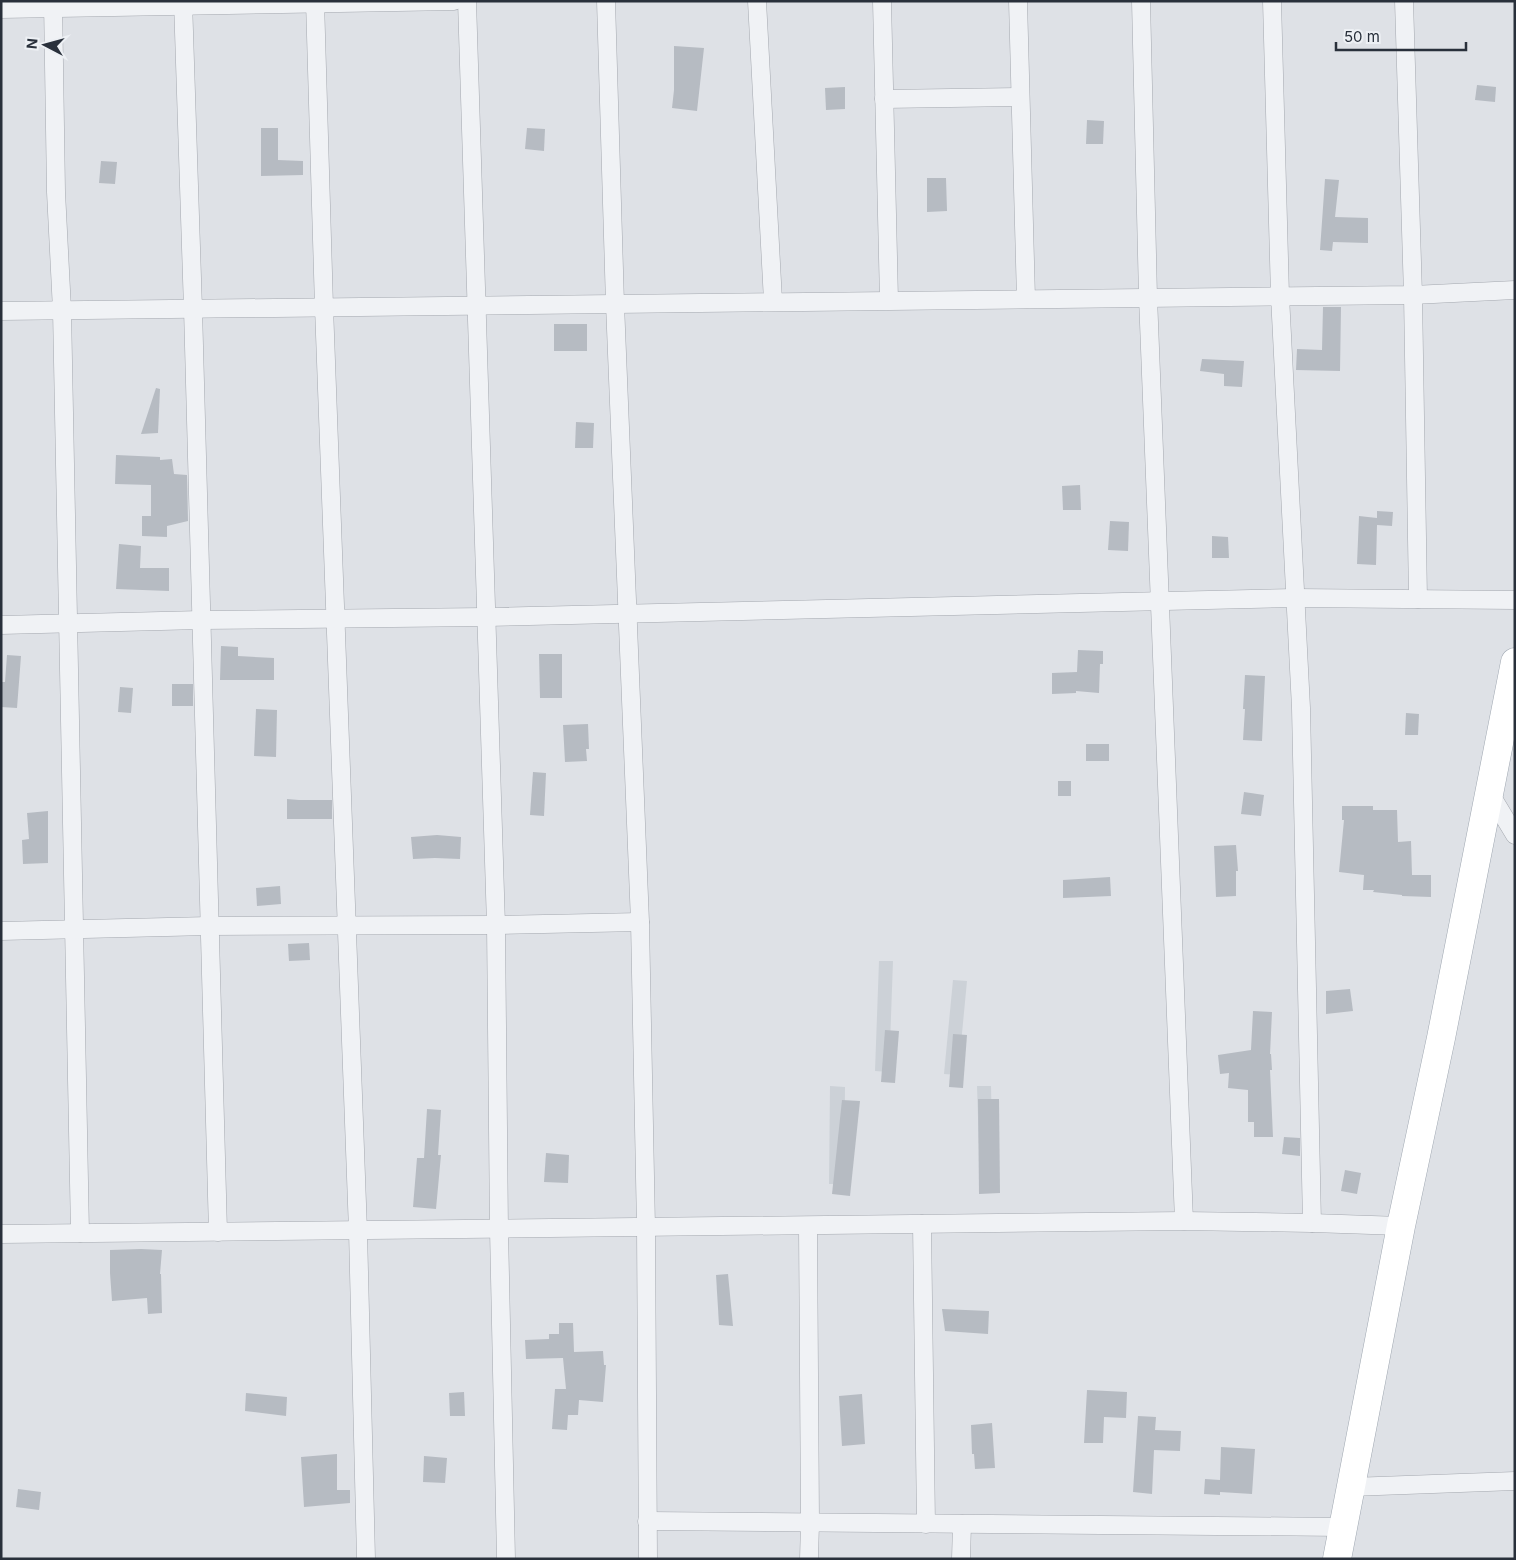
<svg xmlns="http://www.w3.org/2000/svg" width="1516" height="1560" viewBox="0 0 1516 1560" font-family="Inter,sans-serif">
<rect width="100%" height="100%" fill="#dee1e6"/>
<g fill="#ccd1d7">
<polygon points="879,961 893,961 889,1072 875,1071"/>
<polygon points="953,980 967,981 958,1075 944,1074"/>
<polygon points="830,1086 845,1087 844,1184 829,1184"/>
<polygon points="977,1086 991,1086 993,1181 980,1182"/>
</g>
<g fill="#b6bbc2">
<polygon points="674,46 704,48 697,111 672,108 674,90"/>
<polygon points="1477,85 1496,87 1495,102 1475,100"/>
<polygon points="845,87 845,109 826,110 825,88"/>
<polygon points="1087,120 1104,121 1103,144 1086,144"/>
<polygon points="261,128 278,128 278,160 303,161 303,175 261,176"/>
<polygon points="527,128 545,129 544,151 525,149"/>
<polygon points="101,161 117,162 115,184 99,183"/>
<polygon points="927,178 946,178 947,211 927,212"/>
<polygon points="1325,179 1339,180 1335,217 1368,218 1368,243 1333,242 1332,251 1320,250"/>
<polygon points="1323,307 1341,307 1340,371 1296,370 1297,349 1322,350"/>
<rect x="554" y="324" width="33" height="27"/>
<polygon points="1202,359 1244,361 1242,387 1224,386 1224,374 1200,371"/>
<polygon points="156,388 160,389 158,433 141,434"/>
<polygon points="576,422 594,423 593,448 575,448"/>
<polygon points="116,455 160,457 160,460 172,459 174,474 187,475 188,521 167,526 167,537 142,536 142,516 151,516 151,485 115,484"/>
<polygon points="1080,485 1081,510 1063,510 1062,486"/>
<polygon points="1377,511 1393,512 1392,526 1377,525 1376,565 1357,564 1359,516 1377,518"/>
<polygon points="1110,521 1129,522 1128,551 1108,550"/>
<polygon points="1212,536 1228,537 1229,558 1212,558"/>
<polygon points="119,544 141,546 140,568 169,568 169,591 116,589"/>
<polygon points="221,646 238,647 238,656 274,658 274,680 220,680"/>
<polygon points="1078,650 1103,651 1103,664 1100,664 1099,693 1076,691 1076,693 1052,694 1052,673 1077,672"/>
<polygon points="539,654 562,654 562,698 540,698"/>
<polygon points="7,655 21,656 17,708 1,707 1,682 5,682"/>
<polygon points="1245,675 1265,676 1262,741 1243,740 1245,709 1243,709"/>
<rect x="172" y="684" width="21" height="22"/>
<polygon points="120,687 133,688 131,713 118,712"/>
<polygon points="256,709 277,710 276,757 254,756"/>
<polygon points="1406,713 1419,714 1418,735 1405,735"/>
<polygon points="588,724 589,749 586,749 587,761 565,762 563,725"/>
<rect x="1086" y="744" width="23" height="17"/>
<polygon points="533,772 546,773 544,816 530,815"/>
<rect x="1058" y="781" width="13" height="15"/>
<polygon points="1244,792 1264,795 1261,816 1241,814"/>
<polygon points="287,799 299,800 332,800 332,819 287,819"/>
<polygon points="1342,806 1373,806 1373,810 1397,810 1398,842 1411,841 1412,875 1431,875 1431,897 1402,896 1402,895 1373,892 1374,890 1363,890 1364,875 1339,872 1344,820 1342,820"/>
<polygon points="48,811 48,863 23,864 22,840 29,839 27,813"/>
<polygon points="437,835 461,837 460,859 435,858 413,859 411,837"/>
<polygon points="1236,845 1238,871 1236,871 1236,896 1216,897 1214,846"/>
<polygon points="1110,877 1111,896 1063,898 1063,880"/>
<polygon points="280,886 281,904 257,906 256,888"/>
<polygon points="309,943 310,960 289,961 288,944"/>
<polygon points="1350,989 1353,1011 1326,1014 1326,991"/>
<polygon points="1253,1011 1272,1012 1270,1054 1271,1054 1272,1070 1270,1070 1273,1137 1254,1137 1254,1122 1248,1122 1248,1090 1228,1088 1229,1073 1220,1074 1218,1055 1251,1050"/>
<polygon points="885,1030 899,1031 895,1083 881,1082"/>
<polygon points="953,1034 967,1035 963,1088 949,1087"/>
<polygon points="978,1099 999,1099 1000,1193 979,1194"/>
<polygon points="842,1100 860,1101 850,1196 832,1194"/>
<polygon points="427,1109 441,1110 438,1155 441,1155 436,1209 413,1207 417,1158 424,1158"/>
<polygon points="1284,1137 1300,1138 1300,1156 1282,1154"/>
<polygon points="546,1153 569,1155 568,1183 544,1182"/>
<polygon points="1345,1170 1361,1173 1357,1194 1341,1191"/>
<polygon points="141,1249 162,1250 160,1274 161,1274 162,1313 148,1314 147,1298 112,1301 110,1273 110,1250"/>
<polygon points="728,1274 733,1326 719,1325 716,1275"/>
<polygon points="942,1309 989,1311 988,1334 945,1331"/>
<polygon points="559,1323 573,1323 574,1352 603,1351 604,1365 606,1365 603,1402 579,1400 578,1415 568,1415 567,1430 552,1429 555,1389 566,1389 563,1358 526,1359 525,1340 549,1339 549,1334 559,1334"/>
<polygon points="1087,1390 1127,1392 1126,1418 1104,1417 1103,1443 1084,1443"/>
<polygon points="464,1392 465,1416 450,1416 449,1393"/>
<polygon points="246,1393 287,1397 286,1416 245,1411"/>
<polygon points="862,1394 865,1444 842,1446 839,1396"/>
<polygon points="1138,1416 1156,1417 1155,1430 1181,1431 1180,1451 1154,1450 1152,1494 1133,1492"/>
<polygon points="992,1423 995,1468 975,1469 974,1454 972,1454 971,1425"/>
<polygon points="1221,1447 1255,1449 1252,1494 1220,1492 1220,1495 1204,1494 1205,1479 1220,1480"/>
<polygon points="337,1454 337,1490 350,1490 350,1503 304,1507 301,1457"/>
<polygon points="424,1456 447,1458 445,1483 423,1482"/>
<polygon points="18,1489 41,1492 39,1510 16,1507"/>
</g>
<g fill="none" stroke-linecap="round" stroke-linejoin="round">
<defs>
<g id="street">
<polyline points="53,1 56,192 62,310 80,1233"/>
<polyline points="183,1 193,309 218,1232"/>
<polyline points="315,1 324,307 358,1231 366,1559"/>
<polyline points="467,1 496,925 499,1230 506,1559"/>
<polyline points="606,1 615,304 640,922 646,1228 648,1559"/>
<polyline points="757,1 773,301"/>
<polyline points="882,1 889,300"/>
<polyline points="1018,1 1026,299"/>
<polyline points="1141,1 1148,297 1184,1221"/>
<polyline points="1272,1 1280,296 1301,708 1312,1223"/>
<polyline points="1404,1 1413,295 1418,599"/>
<polyline points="1,9 454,1"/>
<polyline points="884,99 1020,97"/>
<polyline points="1,311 1413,295 1515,290"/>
<polyline points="1,625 201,620 486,617 1295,598 1515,600"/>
<polyline points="1489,792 1515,835"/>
<polyline points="1,931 209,926 496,925 640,922"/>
<polyline points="922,1224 926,1524"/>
<polyline points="808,1226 810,1523 809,1559"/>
<polyline points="1,1234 1184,1221 1312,1223 1401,1226"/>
<polyline points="1351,1487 1515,1481"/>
<polyline points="647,1521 1343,1527"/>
<polyline points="961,1559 962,1524"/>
</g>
<polyline id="primary" points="1337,1559 1401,1226 1441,1038 1515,662"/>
</defs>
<use href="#street" stroke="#a4a8af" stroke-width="19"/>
<use href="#primary" stroke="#9ea6b0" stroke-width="29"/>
<use href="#street" stroke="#f0f2f5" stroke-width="18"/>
<use href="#primary" stroke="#fff" stroke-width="28"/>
</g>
<rect width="1516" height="1560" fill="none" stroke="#29303b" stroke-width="5"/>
<g transform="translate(45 45) rotate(276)" stroke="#edf0f4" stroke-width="4" paint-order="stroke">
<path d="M0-4L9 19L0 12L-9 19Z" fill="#29303b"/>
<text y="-8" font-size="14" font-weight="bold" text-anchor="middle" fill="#29303b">N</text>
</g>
<path d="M1336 42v8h130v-8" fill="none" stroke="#29303b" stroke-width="2.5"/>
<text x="1344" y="42" font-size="15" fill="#29303b" stroke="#edf0f4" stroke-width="4" paint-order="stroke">50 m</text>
</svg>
